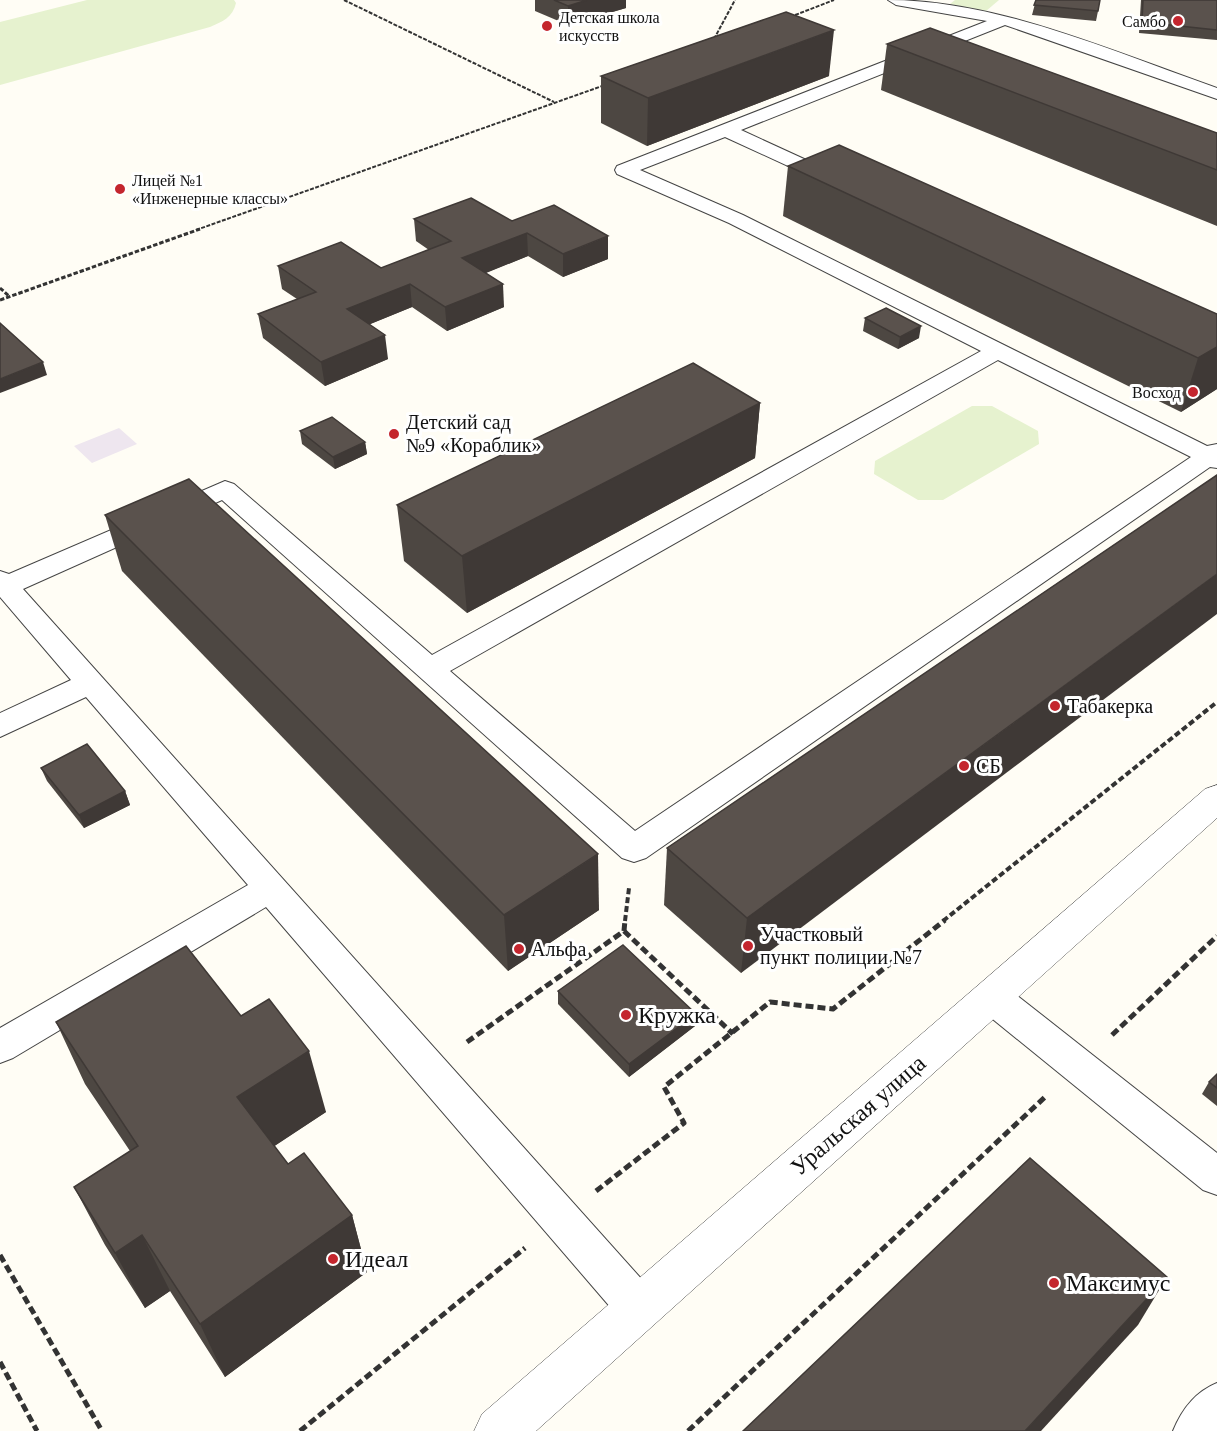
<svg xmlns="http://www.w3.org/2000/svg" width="1217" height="1431" viewBox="0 0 1217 1431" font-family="Georgia,serif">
<rect width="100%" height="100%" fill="#fffdf5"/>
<polygon fill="#eee6ef" points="119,428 137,444 92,463 74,446"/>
<g fill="#e6f2cf">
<path d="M87,0H234L236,3C233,17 222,22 210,27L0,85V22Z"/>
<polygon points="955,0 999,0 986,11 950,4"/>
<polygon points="972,406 992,406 1038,431 1039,444 943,500 918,500 874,474 875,461"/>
</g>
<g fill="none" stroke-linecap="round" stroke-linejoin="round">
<defs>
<g id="service">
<path d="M888,0C998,0 1114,52 1217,88V99L1005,25L741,130L839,175L842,179L839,183H825L725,137L640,170L743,215L1207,446L1217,444V468L1210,467L646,858L634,862L622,858L222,500L23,589L654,1293L660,1308L654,1323L639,1329L624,1323L266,907L13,1058L0,1063V1028L248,885L86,697L0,737V713L71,680L0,597V571L9,574L225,481L234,484L432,655L981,351L729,223L617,174L615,170L617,166L987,21L896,5ZM998,360L1191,457L635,831L450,671Z"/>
<polygon points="992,982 1005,986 1217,1153 1217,1195 1203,1190 979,1008 974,997 979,986"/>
<path d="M1217,1383V1431H1173C1182,1409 1195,1392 1217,1383Z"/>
</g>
<polygon id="tertiary" points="1217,785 1217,818 536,1431 474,1431 482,1414 1205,789"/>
</defs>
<use href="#service" stroke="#444" stroke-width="2"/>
<use href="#tertiary" stroke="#444" stroke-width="1"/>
<g stroke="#333" stroke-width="2" stroke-dasharray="4 1.5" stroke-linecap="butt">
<polyline points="344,0 554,102"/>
<polyline points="790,17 834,0"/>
<polyline points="714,39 735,0"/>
<polyline points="196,230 605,85"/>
</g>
<g stroke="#333" stroke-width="3" stroke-dasharray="4.5 2" stroke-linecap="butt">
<polyline points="0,288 9,296"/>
<polyline points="0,300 200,229"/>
</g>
<g stroke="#333" stroke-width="4" stroke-dasharray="6 3" stroke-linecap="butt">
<polyline points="625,921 629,888"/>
<polyline points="943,921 1217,702"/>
</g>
<g stroke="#333" stroke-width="5" stroke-dasharray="8 4" stroke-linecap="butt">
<polyline points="624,931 733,1034"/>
<polyline points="1112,1035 1217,936"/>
<polyline points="467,1042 624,931 625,920"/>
<polyline points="596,1191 684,1123 664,1087 770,1002 833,1009 945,920"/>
<polyline points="0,1255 102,1431"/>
<polyline points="0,1362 37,1431"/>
<polyline points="300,1431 525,1248"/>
<polyline points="688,1431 1045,1097"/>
</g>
<use href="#service" fill="#fff" fill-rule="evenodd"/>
<use href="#tertiary" fill="#fff" fill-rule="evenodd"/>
</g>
<g fill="#4d4742">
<polygon points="535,0 626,0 626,8 568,25 535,11"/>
<polygon points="1036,0 1098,11 1096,21 1032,15"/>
<polygon points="1141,0 1217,0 1217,40 1139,33"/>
<polygon points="887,44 1217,133 1217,226 881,90"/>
<polygon points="601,76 829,76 647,146 601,123"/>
<polygon points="788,166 1217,314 1217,389 1181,412 783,216"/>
<polygon points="414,219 512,221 608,259 563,277 528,256 485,273 504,307 447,331 412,307 370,324 388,359 325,386 263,338 258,314 297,299 282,289 278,266 381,268 429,250 416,241"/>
<polygon points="865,318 919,338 898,349 863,331"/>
<polygon points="760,403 755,458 467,613 404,561 397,505"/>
<polygon points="300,431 365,442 367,454 335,469 302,444"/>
<polygon points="1217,475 741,973 664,905 667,848"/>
<polygon points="105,515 599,910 508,971 122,571"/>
<polygon points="41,768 125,791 130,805 84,828 47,781"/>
<polygon points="558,991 696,1014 695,1026 629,1077 558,1004"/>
<polygon points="241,1016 326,1112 274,1146 288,1164 352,1215 367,1272 225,1377 170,1291 145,1308 105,1245 74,1187 130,1151 85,1084 56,1022"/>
<polygon points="1217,1074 1217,1106 1202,1094 1209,1082"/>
</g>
<g fill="#3f3936">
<polygon points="587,0 626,0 626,8 568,25 568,6"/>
<polygon points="834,30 829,76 647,146 648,98"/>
<polygon points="527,233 528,256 464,282 462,258"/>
<polygon points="608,236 608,259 563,277 563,254"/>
<polygon points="410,284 412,307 351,332 347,309"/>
<polygon points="503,284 504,307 447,331 445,307"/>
<polygon points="921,326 919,338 898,349 900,337"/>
<polygon points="385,335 388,359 325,386 321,362"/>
<polygon points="1217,347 1217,389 1181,412 1198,358"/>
<polygon points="43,362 47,375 0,393 0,379"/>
<polygon points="760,403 755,458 467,613 462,556"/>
<polygon points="365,442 367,454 335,469 333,457"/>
<polygon points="1217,574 1217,614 741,973 747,918"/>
<polygon points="125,791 130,805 84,828 79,815"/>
<polygon points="598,854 599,910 508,971 504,915"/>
<polygon points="696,1014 695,1026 629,1077 629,1064"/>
<polygon points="309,1051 326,1112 258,1157 237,1097"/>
<polygon points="352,1215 367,1272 225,1377 200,1324"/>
<polygon points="142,1235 170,1291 145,1308 115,1253"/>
<polygon points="1167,1277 1138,1325 1041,1431 1025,1431"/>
</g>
<g fill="#5a524d" stroke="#3f3936" stroke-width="1.5">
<polygon points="554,0 587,0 568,6"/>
<polygon points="1036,0 1100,0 1098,11 1034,5"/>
<polygon points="1143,0 1217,0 1217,30 1142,22"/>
<polygon points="786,12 834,30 648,98 601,76"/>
<polygon points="930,28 1217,133 1217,170 887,44"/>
<polygon points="839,145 1217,314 1217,347 1198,358 788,166"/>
<polygon points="471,198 512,221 554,205 608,236 563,254 527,233 462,258 503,284 445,307 410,284 347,309 385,335 321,362 258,314 316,292 278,266 341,242 381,268 451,241 414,219"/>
<polygon points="886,308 921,326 900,337 865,318"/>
<polygon points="0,323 43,362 0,379"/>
<polygon points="693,363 760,403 462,556 397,505"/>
<polygon points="332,417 365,442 333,457 300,431"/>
<polygon points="1217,475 1217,574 747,918 667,848"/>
<polygon points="189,479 598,854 504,915 105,515"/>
<polygon points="87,744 125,791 79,815 41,768"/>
<polygon points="623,945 696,1014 629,1064 558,991"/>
<polygon points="186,946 241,1016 269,999 309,1051 237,1097 288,1164 304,1153 352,1215 200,1324 142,1235 115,1253 74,1187 138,1146 56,1022"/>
<polygon points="1217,1074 1217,1088 1209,1082"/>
<polygon points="1030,1158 1167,1277 1025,1431 743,1431"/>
</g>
<g fill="#c4262e" stroke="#fff" stroke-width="2">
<circle cx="1178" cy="21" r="6"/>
<circle cx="547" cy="26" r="6"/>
<circle cx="120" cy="189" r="6"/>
<circle cx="1193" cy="392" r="6"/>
<circle cx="394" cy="434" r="6"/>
<circle cx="1055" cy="706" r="6"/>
<circle cx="964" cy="766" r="6"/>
<circle cx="748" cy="946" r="6"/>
<circle cx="519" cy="949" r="6"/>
<circle cx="626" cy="1015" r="6"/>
<circle cx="333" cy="1259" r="6"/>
<circle cx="1054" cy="1283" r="6"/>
</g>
<g text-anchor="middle" stroke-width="6" stroke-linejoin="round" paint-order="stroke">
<g font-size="16" fill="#111" stroke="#fff" text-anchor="start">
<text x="559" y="23">Детская школа<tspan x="559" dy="18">искусств</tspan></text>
<text x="1166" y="27" text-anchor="end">Самбо</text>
<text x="132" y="186">Лицей №1<tspan x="132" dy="18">«Инженерные классы»</tspan></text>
<text x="1181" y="398" text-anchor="end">Восход</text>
</g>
<g font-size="20" fill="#111" stroke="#fff" text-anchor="start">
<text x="406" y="429">Детский сад<tspan x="406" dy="23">№9 «Кораблик»</tspan></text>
<text x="1067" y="713">Табакерка</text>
<text x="976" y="773">СБ</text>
<text x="760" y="941">Участковый<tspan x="760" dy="23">пункт полиции №7</tspan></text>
<text x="531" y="956">Альфа</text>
</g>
<g font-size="24" fill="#111" stroke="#fff" text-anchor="start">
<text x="638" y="1023">Кружка</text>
<text x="345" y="1267">Идеал</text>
<text x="1066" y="1291">Максимус</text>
</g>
<g font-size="24" fill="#111" stroke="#fff">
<text transform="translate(858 1115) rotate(-41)" y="8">Уральская улица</text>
</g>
</g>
</svg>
